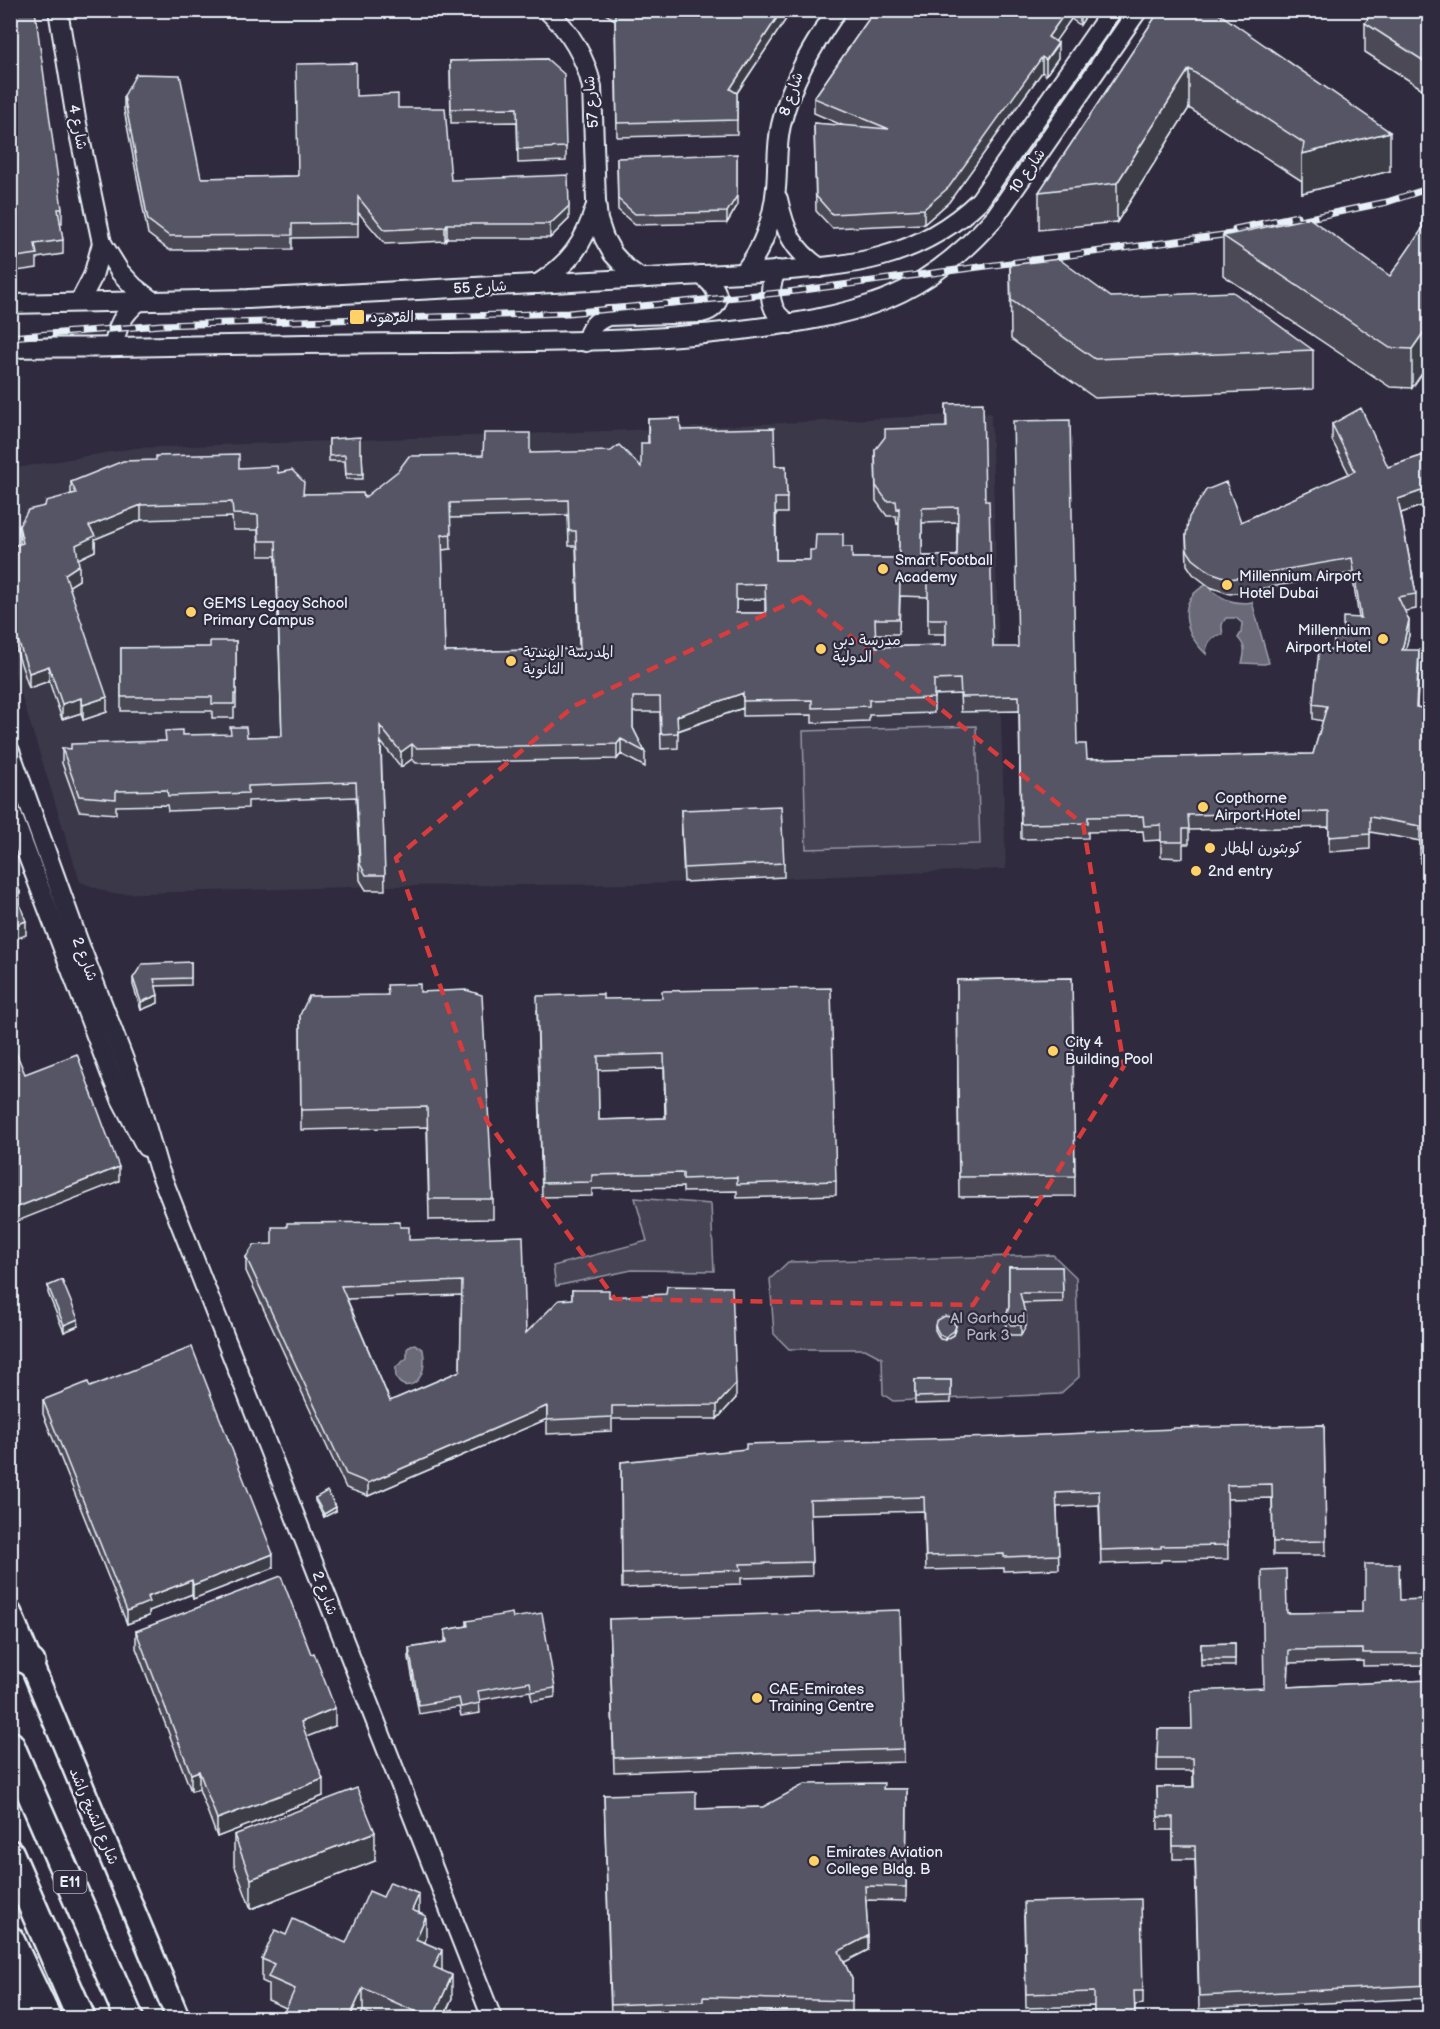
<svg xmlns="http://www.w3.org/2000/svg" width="1440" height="2029" viewBox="0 0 1440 2029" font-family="'Balsamiq Sans','Playpen Sans Arabic',sans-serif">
<rect width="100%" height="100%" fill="#2f2a3d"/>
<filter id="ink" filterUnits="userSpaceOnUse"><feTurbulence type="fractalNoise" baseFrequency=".0167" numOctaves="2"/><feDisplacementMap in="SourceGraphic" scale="12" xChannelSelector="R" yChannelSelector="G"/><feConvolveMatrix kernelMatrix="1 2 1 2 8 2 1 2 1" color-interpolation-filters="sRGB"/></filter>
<g filter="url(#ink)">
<polygon fill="#3b3749" points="991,413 1006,869 648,884 388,886 112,894 80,882 11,663 10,469 134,448 631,430"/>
<g fill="#464455" stroke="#979aa6" stroke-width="1.5">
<polygon points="976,726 980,844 806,849 803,731"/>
<polygon points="635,1198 711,1204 714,1271 632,1270 556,1286 553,1266 647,1241"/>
<polygon points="1053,1255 1076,1277 1079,1377 1060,1394 893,1401 883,1394 882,1358 865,1349 789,1349 774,1334 770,1279 788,1262"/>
</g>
<g fill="#696978" stroke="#9c9fab" stroke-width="1.5">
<path d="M1208,584L1214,587L1212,591C1225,600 1236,605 1252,602L1269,663L1264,664L1242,663C1245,653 1246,646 1238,638L1241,633L1242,623L1236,618H1226C1220,625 1222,627 1223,635C1212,635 1206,643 1206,654C1184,633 1175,599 1208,584Z"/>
<path d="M415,1344L423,1350C431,1391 391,1396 396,1367L407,1358V1349L411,1345Z"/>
</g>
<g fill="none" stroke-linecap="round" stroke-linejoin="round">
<defs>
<g id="minor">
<polyline points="58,10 76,119 102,243 120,272 134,287 151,300"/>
<path d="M547,10C570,31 585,56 592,87L596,201L598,220L604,238L613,254L625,267L640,278"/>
<path d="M778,199C785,231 792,249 820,268"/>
<path d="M777,270C767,289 768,314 790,324"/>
<path d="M744,272C764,247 773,220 776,188C778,167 776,146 781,125C791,81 812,47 837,10"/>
<path d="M538,284C570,263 584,244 595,208"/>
<polyline points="80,301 93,276 102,243"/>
<path d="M10,304L248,299L761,272C846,266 915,263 980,200L1112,10"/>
<path d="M586,342C589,328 595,321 608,316L701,313C727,307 718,286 701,275"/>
<path d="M114,347C116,327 123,314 139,301"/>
<path d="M10,348C46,347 82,348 118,347C225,345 333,343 440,343C541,342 641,342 741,330C791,324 840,317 886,299C930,281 964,252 995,217L1138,10"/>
<polyline points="10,751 79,943 136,1091 158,1167 492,2018"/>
<polyline points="10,809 111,1075 121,1099 146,1147"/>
</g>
<polyline id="major" points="10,1613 178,2018"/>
<g id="highway">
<polyline points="10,1648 31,1663"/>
<polyline points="10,1745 129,2018"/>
<polyline points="10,1854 81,2018"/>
<polyline points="10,1940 47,2018"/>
<polyline points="10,1990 22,2018"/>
</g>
</defs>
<use href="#minor" stroke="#e8f1f8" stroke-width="22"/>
<use href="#major" stroke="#e8f1f8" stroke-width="27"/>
<use href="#highway" stroke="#e8f1f8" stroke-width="32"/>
<use href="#minor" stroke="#2f2a3d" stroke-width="18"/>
<use href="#major" stroke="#2f2a3d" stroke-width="22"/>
<use href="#highway" stroke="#2f2a3d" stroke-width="27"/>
<defs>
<g id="rail">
<polyline points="1290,222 1387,202 1430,188"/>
<polyline points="1235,229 1297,216"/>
<polyline points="10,337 161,325 568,313 788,292 1246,232"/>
</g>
</defs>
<use href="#rail" stroke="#e8f1f8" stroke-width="7"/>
<use href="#rail" stroke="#2f2a3d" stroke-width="4.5" stroke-dasharray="14" stroke-linecap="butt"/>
</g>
<g fill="#4b4957" stroke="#e8f1f8" stroke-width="1.5" fill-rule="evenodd">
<polygon points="10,10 62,209 62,223 60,223 63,240 63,254 37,258 37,268 10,272"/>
<polygon points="599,10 792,10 737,93 737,134 617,137 615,20"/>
<polygon points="875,10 1090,10 1080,25 1071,19 1055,41 1058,58 1046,75 1042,72 949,202 924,224 832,228 816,211 814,123 844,126 814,113 814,98"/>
<polygon points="1160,10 1390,171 1302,193 1302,181 1189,108 1117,222 1039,230 1039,192"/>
<polygon points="1430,17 1430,94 1365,52 1365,23"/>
<polygon points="547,59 566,147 566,161 518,163 517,122 451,123 450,61"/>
<polygon points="124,96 201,178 297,176 356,96 398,108 451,180 569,219 550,238 447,238 445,241 385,244 358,212 358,237 292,238 292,249 169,250 148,234 124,110"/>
<polygon points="617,158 737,206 727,223 635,225 618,210"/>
<polygon points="1430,210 1412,388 1390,387 1223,275 1223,236 1390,276 1422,230 1422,222"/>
<polygon points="1010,265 1111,297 1313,350 1313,389 1095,398 1011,339"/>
<path d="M946,404L985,501L993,647L1077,744L1087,759L1313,754L1323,721L1313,719V704L1333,650L1359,618L1352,573L1230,594L1210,587L1193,574L1187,565L1186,535L1241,522L1349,474L1332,440V424L1388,467L1430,453V503L1401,513L1416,594V609L1405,611L1409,635L1405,650L1419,665L1417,707L1430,710V863H1420V841L1370,832V849L1329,852V827L1189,830V844H1183V858L1161,857V840L1144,841L1143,831L1088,832V838L1021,839L1019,711L961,712L960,694L934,695V713L869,715V721L812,723V715L743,716V708L678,731V748L661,749L660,712H633V728L645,752V767L621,754L617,759L416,763L412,759L401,767L381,742L385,890H366L360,880L356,797L248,801V808L168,811L167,805L116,806V814L79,811L62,763V748L71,749L165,741L182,735L247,737L282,736L276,556H259L258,530H233L232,517L141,520L95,539V551L78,559L79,580L69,586L107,712L83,720L81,713L62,719L49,681L29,688L10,631V547L20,544L19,526L45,506L71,494V482L239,468L278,473L304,494L364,498L483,455L530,453L641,467L648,443V419L681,430L775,466H786L787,513H776V560H810L815,550L843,547L852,558H899V523L897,524L896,516H887L876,501L875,450L946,427ZM568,515L569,546H576L579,649L445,652L442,550L451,549L450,518ZM957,522V556H922V523ZM900,596L928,597V634H946V645L876,647V634H899ZM765,599V613H736V600Z"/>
<polygon points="329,439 360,453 362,453 363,479 346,479 345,461 329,461"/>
<polygon points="236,641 236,708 234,708 234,718 212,718 212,711 121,711 121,648 210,647"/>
<polygon points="681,810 784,863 784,877 684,882"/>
<polygon points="191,962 191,985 155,986 158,1003 141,1010 133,985 133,978"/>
<polygon points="1072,978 1075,1196 959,1197 957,980"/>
<polygon points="420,992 493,1199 493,1219 429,1220 427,1127 301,1130 300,1015 387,995"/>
<path d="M603,999L836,1181V1195L737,1198V1191L683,1192V1187L592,1189V1196L542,1197L537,1010ZM664,1068L665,1118L599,1120L598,1070Z"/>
<path d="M400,1227L409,1240L526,1333L572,1299V1290L609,1297L736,1398L717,1419H612V1431L547,1434V1419L368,1496L346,1488L246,1271V1257L272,1244ZM462,1295L460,1371L390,1401L347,1299Z"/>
<polygon points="1009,1267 1062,1267 1063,1302 1022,1303 1026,1326 1021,1335 1011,1335 1006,1326 1006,1317 1009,1307"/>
<polygon points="48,1286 78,1326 64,1332 48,1293"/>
<polygon points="935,1326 956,1330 954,1335 945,1340 940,1339 935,1330"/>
<polygon points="915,1380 951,1380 951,1403 915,1404"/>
<polygon points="90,1387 273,1568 193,1599 192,1594 149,1611 149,1616 127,1624 43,1414 43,1400"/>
<polygon points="1324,1425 1326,1555 1273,1555 1272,1498 1227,1499 1228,1559 1161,1560 1161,1562 1101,1564 1099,1505 1057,1507 1059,1569 1004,1571 1004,1568 926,1570 924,1511 810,1514 812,1576 741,1578 741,1584 622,1588 621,1462 999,1437"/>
<polygon points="315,1498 336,1511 324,1517 315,1501"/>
<polygon points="1430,1599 1430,1665 1363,1666 1363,1661 1289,1663 1288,1687 1430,1680 1430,1998 1199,2009 1195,1859 1173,1859 1173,1830 1158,1830 1157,1787 1193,1787 1193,1771 1157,1771 1158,1729 1192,1729 1264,1688 1287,1613 1362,1612 1400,1600"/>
<polygon points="513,1618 555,1688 555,1697 532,1701 530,1691 479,1700 480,1713 461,1716 459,1707 419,1714 409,1658 409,1648 445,1642 445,1630 467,1626 467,1621"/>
<polygon points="609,1619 904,1749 904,1762 614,1772"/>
<polygon points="136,1631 335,1726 306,1737 323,1796 217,1837 199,1789 191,1791 136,1648"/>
<polygon points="1235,1643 1235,1666 1201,1666 1201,1644"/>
<polygon points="884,1789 907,1789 906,1901 866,1900 868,1950 844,1962 852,1979 852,2015 703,2011 703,2015 611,2018 604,1795 696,1809 763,1807"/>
<polygon points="234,1835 375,1861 251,1909 234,1864"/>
<polygon points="419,1912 426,1938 425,1942 442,1970 452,1998 446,2012 456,2019 381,2019 363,2011 359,2019 283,2019 283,2016 286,2008 268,2000 268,1984 262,1981 262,1959 286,1935 346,1943"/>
<polygon points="1024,1916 1143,1991 1143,2004 1135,2005 1135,2019 1094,2019 1094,2006 1026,2008"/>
</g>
<g fill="#3d3c47" stroke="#e8f1f8" stroke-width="1.5">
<polygon points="782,10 792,10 730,103 730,89"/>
<polygon points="1067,10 1071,10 1071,19 1048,52 1048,37"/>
<polygon points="1080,10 1090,10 1080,25"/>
<polygon points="1058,43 1058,58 1046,75 1046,60"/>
<polygon points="1042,57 1042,72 949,202 924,224 924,209"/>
<polygon points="1189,69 1189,108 1117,222 1117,183"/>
<polygon points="1390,132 1390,171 1302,193 1302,154"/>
<polygon points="737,154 737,206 727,223 727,212"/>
<polygon points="569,206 569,219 550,238 550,224"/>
<polygon points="447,224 447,238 445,241 445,227"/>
<polygon points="1430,323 1430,362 1412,388 1412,349"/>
<polygon points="1430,488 1430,503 1398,514 1398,499"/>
<polygon points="141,505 141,520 95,539 95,551 76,560 76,545 89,526"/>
<polygon points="79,565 79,580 65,589 65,574"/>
<polygon points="1409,620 1409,635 1402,665 1402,650"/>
<polygon points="1419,650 1419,665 1416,722 1416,707"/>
<polygon points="49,666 49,681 29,688 29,673"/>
<polygon points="743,693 743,708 677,731 677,716"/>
<polygon points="107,697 107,712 83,720 83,705"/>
<polygon points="81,698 81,713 62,719 62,704"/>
<polygon points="621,739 621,754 617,759 617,744"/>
<polygon points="412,744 412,759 401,767 401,752"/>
<polygon points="20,892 20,906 16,894"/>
<polygon points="26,921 26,935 10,941 10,927"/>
<polygon points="158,995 158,1003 141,1010 141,1002"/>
<polygon points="119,1167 119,1181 10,1224 10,1210"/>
<polygon points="1026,1317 1026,1326 1021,1335 1021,1325"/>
<polygon points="78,1319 78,1326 64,1332 64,1325"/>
<polygon points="956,1326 954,1335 945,1340 945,1337"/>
<polygon points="736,1384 736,1398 717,1419 717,1405"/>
<polygon points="547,1406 547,1419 368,1496 368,1483"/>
<polygon points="336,1507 336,1511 324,1517 324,1514"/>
<polygon points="273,1554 273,1568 193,1599 193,1585"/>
<polygon points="192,1580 192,1594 149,1611 149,1616 127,1624 127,1611 147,1597"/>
<polygon points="335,1708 335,1726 301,1739 301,1722"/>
<polygon points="199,1771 199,1789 191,1791 191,1774"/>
<polygon points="323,1779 323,1796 217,1837 217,1819"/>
<polygon points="375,1832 375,1861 251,1909 251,1879"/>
<polygon points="419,1894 419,1917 412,1910"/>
<polygon points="426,1916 426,1938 416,1961 416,1939"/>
<polygon points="868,1936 868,1950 839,1965 839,1951"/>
<polygon points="442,1950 442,1973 434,1967"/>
<polygon points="452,1975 452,1998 443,2019 434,2016"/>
<polygon points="363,1988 363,2011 359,2019 349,2019"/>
</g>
<g fill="#575565" stroke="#e8f1f8" stroke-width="1.5" fill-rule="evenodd">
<polygon points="10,10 35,10 62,209 58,209 63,240 35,244 37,254 10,258"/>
<polygon points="615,10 782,10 730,89 737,93 737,120 617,123"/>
<polygon points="875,10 1067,10 1048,37 1058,43 1046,60 1042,57 949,187 924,209 832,214 816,196 814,123 889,129 814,98"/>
<polygon points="1160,10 1214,10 1390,132 1302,154 1304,143 1189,69 1117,183 1039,192"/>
<polygon points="1373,10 1420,10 1430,17 1430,65 1365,23"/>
<polygon points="547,59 564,74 566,147 518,149 517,108 451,109 450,61"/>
<polygon points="356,63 356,96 398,94 398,108 445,108 451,180 568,175 569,206 550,224 447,224 445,227 385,230 358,197 358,223 292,224 292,235 169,236 148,220 124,96 136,74 180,75 201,178 298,176 296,64"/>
<polygon points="737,154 737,196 727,212 635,214 618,199 617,158"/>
<polygon points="1430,210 1430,323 1412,349 1390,348 1223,236 1309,218 1390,276 1425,225 1422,222"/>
<polygon points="1059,259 1111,297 1233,292 1313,350 1095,359 1011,300 1010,265"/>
<path d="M983,403L985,501H989L993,647H1018L1013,421L1070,420L1077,744H1086L1087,759L1313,754L1327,706L1313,704L1319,650H1333L1334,639L1343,638V617L1361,618L1352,558L1230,579L1210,572L1193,559L1187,550L1186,535L1189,517L1206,490L1226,482L1241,522L1355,471L1332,424L1361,408L1388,467L1430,453V488L1398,499L1416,594L1398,597L1409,620L1402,650H1419L1416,707L1430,710V848H1420V826L1370,817V834L1329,837V812L1188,815L1189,829H1183V842H1161V825L1144,826L1143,816L1088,817V823L1021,824L1019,696L961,697L960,679L934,680V698L869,700V706L812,708V700L743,701V693L677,716L678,733L661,734L660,697H633V728L645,752L621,739L617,744L416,748L412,744L401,752L380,726L385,875H366L360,864L356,782L248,786V793L168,796L167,790L116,791V799L79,796L62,748L71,749V744L166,741L165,731L182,730V735L231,734L230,727H246L247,737L282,736L276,541H259L258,515L233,514L232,502L141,505L89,526L95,536L76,545L79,565L65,574L107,697L83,705L81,698L62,704L49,666L29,673L10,616V547L23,543L19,526L28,510L45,506L46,501L76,493L71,482L123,461L156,460V456L239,454V468L277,466L278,473L292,470L304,482L303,494L363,493L364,498L398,471L409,456L483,455L484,433H530V453L611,451L619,445L641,467V443H649L648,419L680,418L681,430L774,428L775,466H786L787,498H775L776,560H810V550H815L816,534H843V547H852V558H899V508L897,509L896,501H887L876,486L875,450L885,437V429L947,427L946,404ZM568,500L569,531H576L580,649L445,652L442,535L451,534L450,503ZM958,507L957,556H922V508ZM900,581L928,582V619H946V645L876,647L875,619H899ZM765,584L766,613H736V585Z"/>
<polygon points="360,437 360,453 362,453 363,474 346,474 345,455 329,456 329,439"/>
<polygon points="210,641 236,641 236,694 234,694 234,704 212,704 212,697 121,697 121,648 210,647"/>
<polygon points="781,806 784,863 684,868 681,810"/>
<polygon points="10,867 20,892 16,894 26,921 10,927"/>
<polygon points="191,962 191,978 154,979 158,995 141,1002 133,978 142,964"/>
<polygon points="1072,978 1075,1176 959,1177 957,980"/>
<polygon points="420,984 420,992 466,990 482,995 493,1199 429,1199 427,1107 301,1110 300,1015 309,996 388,995 387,985"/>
<path d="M831,988L836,1181L737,1184V1177L683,1179V1173L592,1175V1182L542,1183L537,996L603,994V999L662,998V991ZM664,1054L666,1118L599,1120L598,1056Z"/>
<polygon points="10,1038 25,1074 77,1054 119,1167 10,1210"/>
<path d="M400,1222V1227H409V1240L523,1236L526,1333L559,1300L572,1299V1290H609V1297L666,1294L667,1286L732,1287L736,1384L717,1405L612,1406V1417L547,1420V1406L368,1483L346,1474L246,1257L254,1245L272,1244V1227H287V1223ZM462,1281L460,1371L390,1401L341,1286Z"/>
<polygon points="1009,1267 1062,1267 1063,1293 1020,1293 1026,1317 1021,1325 1011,1325 1006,1317 1009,1307"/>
<polygon points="62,1280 78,1319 64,1325 48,1286"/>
<polygon points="945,1316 950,1317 956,1326 954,1331 945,1337 940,1335 935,1326 936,1321"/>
<polygon points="192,1347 273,1554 193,1585 192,1580 147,1597 149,1602 127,1611 43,1400 88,1382 90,1387"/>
<polygon points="915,1380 951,1380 951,1396 915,1397"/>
<polygon points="1324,1425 1326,1541 1273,1542 1272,1484 1227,1485 1228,1545 1161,1546 1161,1548 1101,1550 1099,1491 1056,1493 1059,1555 1004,1557 1004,1554 926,1556 924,1497 810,1500 812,1562 740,1564 741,1570 622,1574 621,1462 746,1449 746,1444 999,1437 1173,1429 1173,1428"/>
<polygon points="327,1491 336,1507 324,1514 315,1498"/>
<polygon points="1365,1564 1399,1564 1400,1600 1430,1599 1430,1653 1363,1653 1363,1649 1289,1650 1288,1687 1430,1680 1430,1985 1199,1996 1195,1846 1173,1846 1173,1817 1158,1817 1157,1787 1194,1787 1193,1758 1157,1758 1158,1729 1192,1729 1191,1691 1264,1688 1262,1570 1286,1569 1287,1613 1362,1612 1362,1601 1365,1600"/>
<polygon points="281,1576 311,1654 314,1653 335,1708 301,1722 323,1779 217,1819 199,1771 191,1774 136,1631"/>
<polygon points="900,1610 904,1749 614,1758 609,1619"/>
<polygon points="512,1613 513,1618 542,1613 555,1688 532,1692 530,1682 478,1691 480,1703 461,1707 459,1698 419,1705 409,1648 447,1642 445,1630 468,1626 467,1621"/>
<polygon points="1235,1643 1235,1659 1201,1659 1201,1644"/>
<polygon points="884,1783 883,1789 907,1789 906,1887 865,1886 868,1936 839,1951 852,1979 852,2001 703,1997 703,2001 611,2005 604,1795 696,1792 696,1809 763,1807 805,1784"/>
<polygon points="357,1788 375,1832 251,1879 234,1835"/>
<polygon points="390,1882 419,1894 412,1910 426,1916 416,1939 442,1950 434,1967 452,1975 434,2016 453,2009 456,2019 428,2019 430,2018 363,1988 349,2019 289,2019 283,2016 295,1989 268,1977 274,1964 262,1959 275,1930 286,1935 293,1919 346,1943 369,1891 383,1897"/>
<polygon points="1141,1899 1143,1991 1134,1991 1135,2016 1094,2017 1094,1992 1026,1994 1024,1902"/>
</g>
</g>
<path fill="none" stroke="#d83c3d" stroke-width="4.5" stroke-dasharray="12 8" stroke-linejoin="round" d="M802,597L1083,824L1124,1066L973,1305L615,1299L487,1121L396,858L574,706Z"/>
<g fill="#ffd166" stroke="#2f2a3d" stroke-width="2">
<rect x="349" y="309" width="16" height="16" rx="3"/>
<circle cx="883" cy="569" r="6"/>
<circle cx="1227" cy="585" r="6"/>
<circle cx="191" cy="612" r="6"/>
<circle cx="1383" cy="639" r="6"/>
<circle cx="821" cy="649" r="6"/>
<circle cx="511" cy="661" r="6"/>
<circle cx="1203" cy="807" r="6"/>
<circle cx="1210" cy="848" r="6"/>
<circle cx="1196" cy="871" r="6"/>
<circle cx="1053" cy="1051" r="6"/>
<circle cx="757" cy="1698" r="6"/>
<circle cx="814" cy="1861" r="6"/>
</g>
<g text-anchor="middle" stroke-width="4.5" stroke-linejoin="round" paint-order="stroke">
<rect fill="#2f2a3d" stroke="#b0b5c0" stroke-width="1.5" x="53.5" y="1871" width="33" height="22" rx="4.5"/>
<g font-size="14" font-weight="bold" fill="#e8f1f8">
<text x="70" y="1887">E11</text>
</g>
<g font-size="15" fill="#e8f1f8" stroke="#2f2a3d">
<text transform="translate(791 94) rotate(-71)" y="5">شارع 8</text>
<text transform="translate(591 102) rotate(-95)" y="5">شارع 57</text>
<text transform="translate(78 127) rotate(79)" y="5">شارع 4</text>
<text transform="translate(1027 171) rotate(-55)" y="5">شارع 10</text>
<text transform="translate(480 287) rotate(-3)" y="5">شارع 55</text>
<text transform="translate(85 959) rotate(69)" y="5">شارع 2</text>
<text transform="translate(325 1593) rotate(69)" y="5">شارع 2</text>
<text transform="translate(94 1816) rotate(67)" y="5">شارع الشيخ راشد</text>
</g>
<g font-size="15" fill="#e8f1f8" stroke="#2f2a3d" text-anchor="start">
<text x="370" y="322">القرهود</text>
<text x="895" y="565">Smart Football<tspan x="895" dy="17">Academy</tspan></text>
<text x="1239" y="581">Millennium Airport<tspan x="1239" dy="17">Hotel Dubai</tspan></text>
<text x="203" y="608">GEMS Legacy School<tspan x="203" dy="17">Primary Campus</tspan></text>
<text x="1371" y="635" text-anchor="end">Millennium<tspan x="1371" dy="17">Airport Hotel</tspan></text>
<text x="833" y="645">مدرسة دبي<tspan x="833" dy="17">الدولية</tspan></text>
<text x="523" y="657">المدرسة الهندية<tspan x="523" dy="17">الثانوية</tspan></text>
<text x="1215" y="803">Copthorne<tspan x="1215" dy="17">Airport Hotel</tspan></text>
<text x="1222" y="853">كوبثورن المطار</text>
<text x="1208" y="876">2nd entry</text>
<text x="1065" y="1047">City 4<tspan x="1065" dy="17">Building Pool</tspan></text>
<text x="769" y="1694">CAE-Emirates<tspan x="769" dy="17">Training Centre</tspan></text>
<text x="826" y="1857">Emirates Aviation<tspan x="826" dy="17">College Bldg. B</tspan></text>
</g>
<g font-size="15" fill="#afb4bf" stroke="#2f2a3d">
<text x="988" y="1323">Al Garhoud<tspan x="988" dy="17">Park 3</tspan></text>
</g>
</g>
<rect width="1440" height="2029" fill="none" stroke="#2f2a3d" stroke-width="36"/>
<rect x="18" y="18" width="1404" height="1993" fill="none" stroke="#e8f1f8" stroke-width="2" filter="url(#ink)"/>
</svg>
